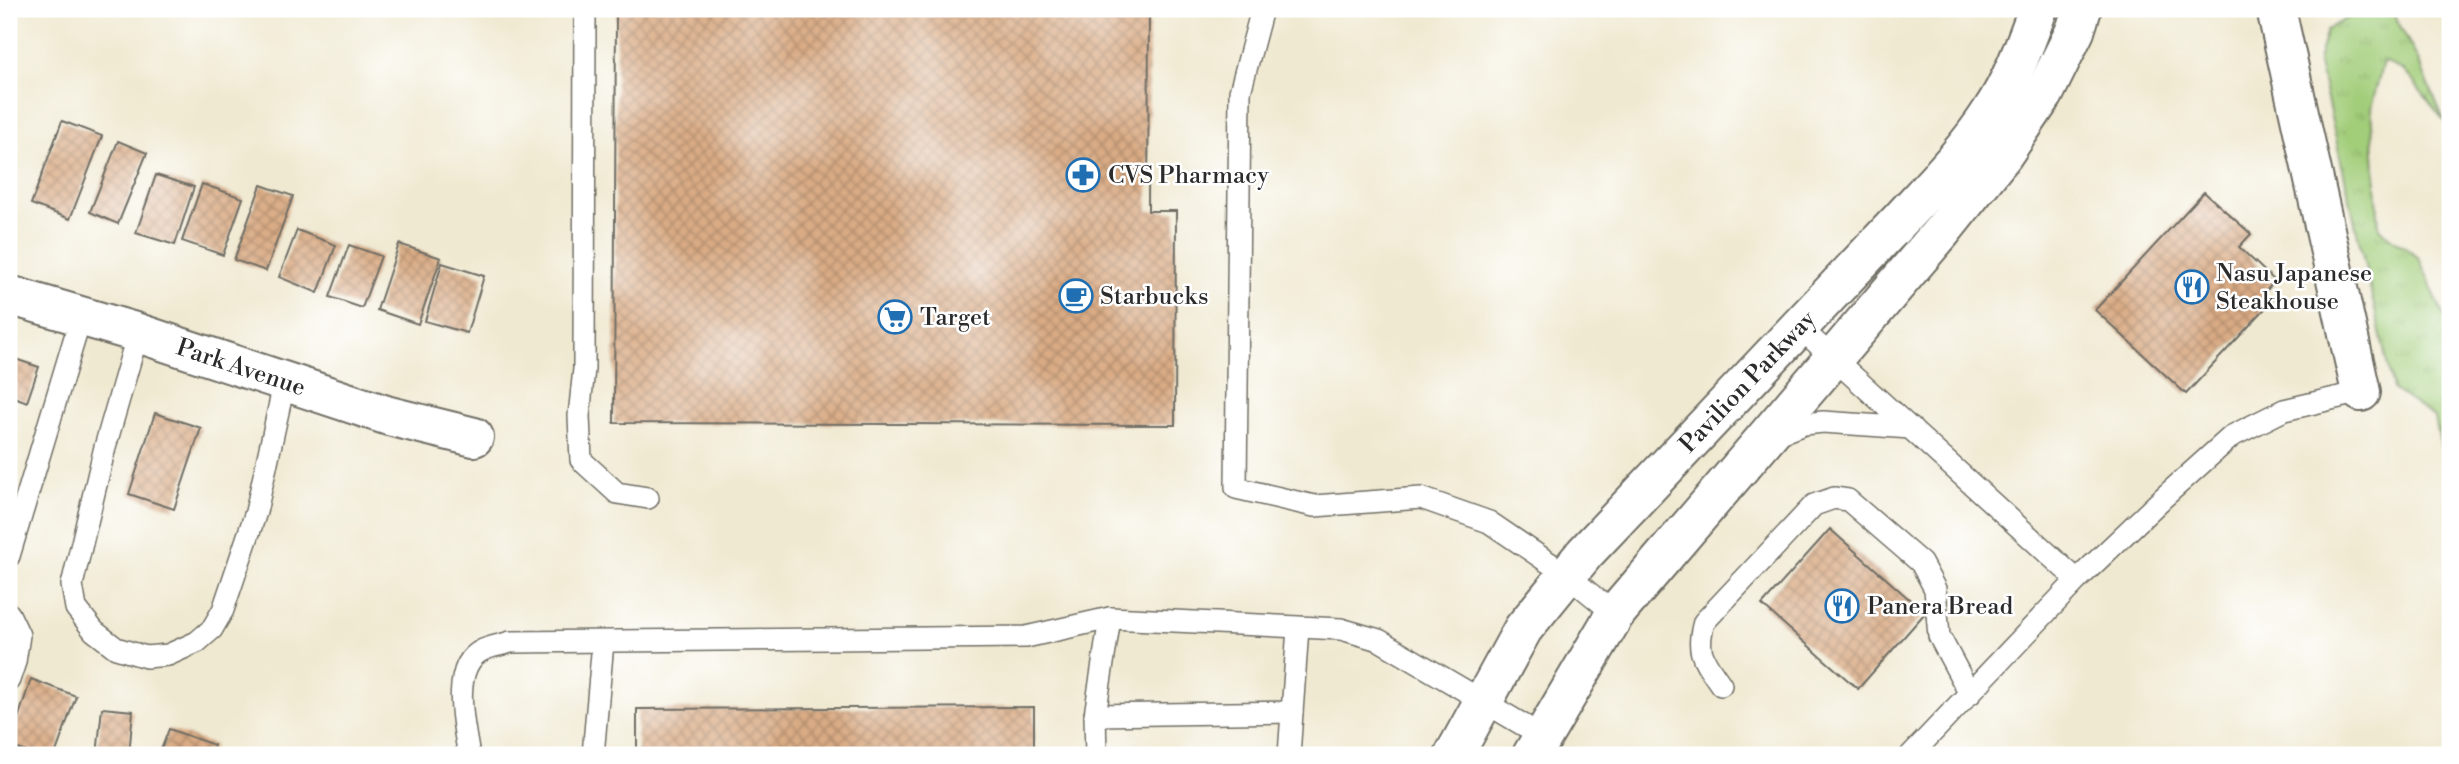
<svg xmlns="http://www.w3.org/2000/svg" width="2459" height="764" viewBox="0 0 2459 764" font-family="'Libre Bodoni',serif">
<defs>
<pattern id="grass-tufts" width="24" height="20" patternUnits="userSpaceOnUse" patternTransform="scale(1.75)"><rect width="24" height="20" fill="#a2cd79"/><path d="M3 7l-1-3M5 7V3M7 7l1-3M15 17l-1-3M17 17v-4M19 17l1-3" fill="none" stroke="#8cb069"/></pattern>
<pattern id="building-cross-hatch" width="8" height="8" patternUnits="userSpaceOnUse" patternTransform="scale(1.75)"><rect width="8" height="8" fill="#daac85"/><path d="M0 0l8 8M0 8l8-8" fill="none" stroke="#b18c6d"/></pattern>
</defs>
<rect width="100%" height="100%" fill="#fff"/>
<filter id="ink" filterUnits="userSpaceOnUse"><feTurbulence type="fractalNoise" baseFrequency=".0143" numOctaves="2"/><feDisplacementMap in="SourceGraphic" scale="14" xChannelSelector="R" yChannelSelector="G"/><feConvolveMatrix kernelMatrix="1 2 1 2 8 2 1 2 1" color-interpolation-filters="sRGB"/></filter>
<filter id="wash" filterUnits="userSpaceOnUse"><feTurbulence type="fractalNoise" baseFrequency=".00686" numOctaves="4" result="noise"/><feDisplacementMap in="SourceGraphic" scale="28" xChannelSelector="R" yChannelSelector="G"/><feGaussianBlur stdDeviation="1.57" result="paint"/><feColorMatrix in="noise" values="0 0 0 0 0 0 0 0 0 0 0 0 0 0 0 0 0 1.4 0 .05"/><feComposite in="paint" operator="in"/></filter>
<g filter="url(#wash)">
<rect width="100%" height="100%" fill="#f0e9d1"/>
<polygon fill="url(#grass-tufts)" stroke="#667c52" stroke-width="2" points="2363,9 2391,9 2417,58 2445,122 2404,70 2383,62 2371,108 2379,229 2419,258 2450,331 2450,491 2435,418 2393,389 2318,60 2327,30"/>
<g id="blocks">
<g fill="url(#building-cross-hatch)">
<polygon points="616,9 1149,9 1148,211 1176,211 1175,425 614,423"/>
<polygon points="62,121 102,136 70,219 31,204"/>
<polygon points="118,141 147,153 118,224 90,212"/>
<polygon points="156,175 194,187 175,245 136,233"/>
<polygon points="202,184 243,198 223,255 182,241"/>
<polygon points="261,185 293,196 266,271 234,260"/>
<polygon points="2204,192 2251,234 2239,247 2275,281 2263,294 2272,301 2186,394 2095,310"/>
<polygon points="297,230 336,245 318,293 279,277"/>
<polygon points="399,244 441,258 418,324 377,310"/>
<polygon points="349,245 381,256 362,308 330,297"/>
<polygon points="442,263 484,276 467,333 425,321"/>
<polygon points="9,357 39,367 27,402 9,395"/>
<polygon points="155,413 201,428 174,509 129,494"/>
<polygon points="1830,529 1925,613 1858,689 1762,605"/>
<polygon points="31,679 76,696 55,755 36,755 9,746"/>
<polygon points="1034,707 1034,755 637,755 637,709"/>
<polygon points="102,708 133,711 129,755 97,755"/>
<polygon points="169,729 214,745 211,755 159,755"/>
</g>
</g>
</g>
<g filter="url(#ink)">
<use href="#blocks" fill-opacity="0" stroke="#706e65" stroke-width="2"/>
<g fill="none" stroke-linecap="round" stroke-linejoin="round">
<defs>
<g id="service">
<polyline points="585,9 584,369 579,416 581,460 617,493 648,498"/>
<polyline points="1262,9 1240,92 1236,488 1314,506 1421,498 1489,522 1567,575 1615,614"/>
<polyline points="1799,327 2077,580"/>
<polyline points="138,333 105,447 72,585 76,608 94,631 116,648 146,657 168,655 197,642 212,629 223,610 256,512 285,380"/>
<polyline points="1775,435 1804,424 1823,422 1911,428"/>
<polyline points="9,556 81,317"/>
<polyline points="9,614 19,635 15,662 9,680"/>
<path d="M1721,685C1704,660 1695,653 1704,622L1814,505L1834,498L1848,500L1921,563L1935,589L1939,636L1970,694"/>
<polyline points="1095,715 1292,712"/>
<path d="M469,755C464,728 449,665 483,650C491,646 502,645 510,642L1026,637L1110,618L1341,629L1379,640L1542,736"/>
<polyline points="593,755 603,642"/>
<polyline points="1096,755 1095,715 1110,618"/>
<polyline points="1289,755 1298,628"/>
<polyline points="1911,755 2077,580 2164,497 2232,436 2284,410 2361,392"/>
</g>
<g id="minor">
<polyline points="2276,9 2361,392"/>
<path id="s1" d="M9,295L138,333L389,416L474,437"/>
</g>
<g id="secondary">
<path id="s2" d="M1454,755L1523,629L1585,553L1901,219C1932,185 1966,151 1991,112C2012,81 2025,44 2038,9"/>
<polyline points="1532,755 1615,614 1943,230 2003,155 2044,94 2075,31 2082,9"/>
</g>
</defs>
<use href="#service" stroke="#706e65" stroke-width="24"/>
<use href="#minor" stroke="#706e65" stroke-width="42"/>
<use href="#secondary" stroke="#706e65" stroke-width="42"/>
<use href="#service" stroke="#fff" stroke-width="21"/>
<use href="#minor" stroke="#fff" stroke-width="38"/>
<use href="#secondary" stroke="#fff" stroke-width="38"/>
</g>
</g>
<defs>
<symbol id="pharmacy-ring" viewBox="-11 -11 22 22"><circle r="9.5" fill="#fff" stroke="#1f6fb2" stroke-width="1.5"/><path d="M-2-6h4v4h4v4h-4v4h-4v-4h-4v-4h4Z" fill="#1f6fb2"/></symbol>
<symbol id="restaurant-ring" viewBox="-11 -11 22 22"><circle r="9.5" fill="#fff" stroke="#1f6fb2" stroke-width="1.5"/><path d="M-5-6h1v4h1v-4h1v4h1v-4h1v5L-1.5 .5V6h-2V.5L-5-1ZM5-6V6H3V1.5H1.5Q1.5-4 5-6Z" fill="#1f6fb2"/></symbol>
<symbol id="cafe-ring" viewBox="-11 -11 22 22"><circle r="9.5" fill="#fff" stroke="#1f6fb2" stroke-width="1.5"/><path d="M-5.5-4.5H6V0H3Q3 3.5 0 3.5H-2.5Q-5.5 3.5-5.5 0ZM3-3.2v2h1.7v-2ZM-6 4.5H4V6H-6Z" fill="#1f6fb2"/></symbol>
<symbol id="supermarket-ring" viewBox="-11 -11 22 22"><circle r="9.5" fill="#fff" stroke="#1f6fb2" stroke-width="1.5"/><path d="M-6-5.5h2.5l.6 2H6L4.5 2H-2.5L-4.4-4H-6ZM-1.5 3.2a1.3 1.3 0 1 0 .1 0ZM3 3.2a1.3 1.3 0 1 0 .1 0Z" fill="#1f6fb2"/></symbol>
</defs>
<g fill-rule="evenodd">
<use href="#pharmacy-ring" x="1064" y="156" width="38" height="38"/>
<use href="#restaurant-ring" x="2173" y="268" width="38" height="38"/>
<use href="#cafe-ring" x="1057" y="277" width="38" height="38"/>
<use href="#supermarket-ring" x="876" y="298" width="38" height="38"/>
<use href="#restaurant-ring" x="1823" y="587" width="38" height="38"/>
</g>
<g text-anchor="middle" stroke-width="5" stroke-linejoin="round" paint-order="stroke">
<g font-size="24" fill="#2b2b2b" stroke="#fff" text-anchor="start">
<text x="1108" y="183">CVS Pharmacy</text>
<text x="2216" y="281">Nasu Japanese<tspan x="2216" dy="28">Steakhouse</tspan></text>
<text x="1100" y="304">Starbucks</text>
<text x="920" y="325">Target</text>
<text x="1867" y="614">Panera Bread</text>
</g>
<g font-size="24" fill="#2b2b2b" stroke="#fff">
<text dy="8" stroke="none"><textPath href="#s1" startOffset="243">Park Avenue</textPath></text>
<text dy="8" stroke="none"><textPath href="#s2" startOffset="478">Pavilion Parkway</textPath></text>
</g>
</g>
<rect width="2459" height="764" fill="none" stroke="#fff" stroke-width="35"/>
</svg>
